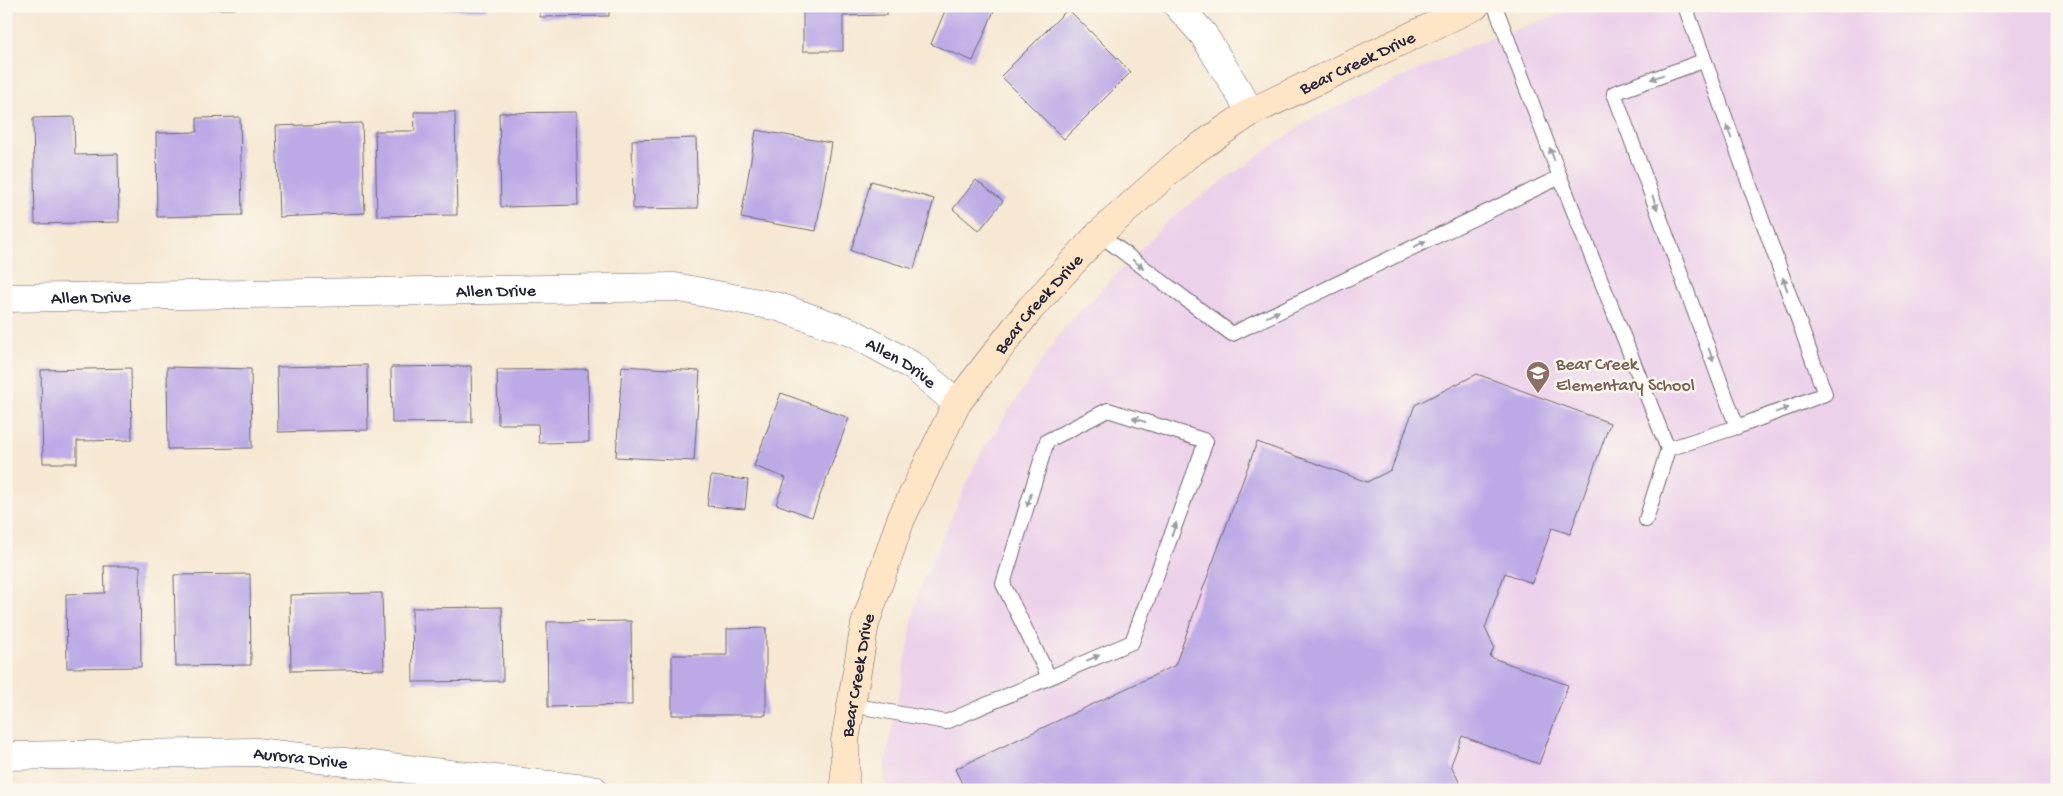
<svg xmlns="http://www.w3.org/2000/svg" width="2063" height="796" viewBox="0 0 2063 796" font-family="'Gochi Hand',sans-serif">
<rect width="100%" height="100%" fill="#fbf7ec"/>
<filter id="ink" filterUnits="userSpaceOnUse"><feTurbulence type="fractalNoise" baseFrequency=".02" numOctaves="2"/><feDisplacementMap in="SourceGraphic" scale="10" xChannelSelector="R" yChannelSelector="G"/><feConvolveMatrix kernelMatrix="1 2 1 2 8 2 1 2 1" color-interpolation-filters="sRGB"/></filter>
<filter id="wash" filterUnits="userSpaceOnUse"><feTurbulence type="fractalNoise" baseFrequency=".0096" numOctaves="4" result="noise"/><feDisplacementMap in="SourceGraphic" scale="20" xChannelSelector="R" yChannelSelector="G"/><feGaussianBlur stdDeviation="1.12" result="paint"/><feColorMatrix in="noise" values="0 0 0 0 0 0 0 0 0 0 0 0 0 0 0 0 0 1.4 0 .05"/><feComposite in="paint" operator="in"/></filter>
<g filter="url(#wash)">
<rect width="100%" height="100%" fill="#f6e8d3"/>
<polygon fill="#ecd1ea" points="1582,6 2057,6 2057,790 885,790 885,766 918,592 979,456 1061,332 1169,219 1311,119 1473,45"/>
<g id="blocks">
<g fill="#bcaae6">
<polygon points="155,6 235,6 235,9 155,10"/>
<polygon points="405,6 487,6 488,10 405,10"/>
<polygon points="540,6 609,6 609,16 540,17"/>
<polygon points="803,6 887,6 887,15 843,16 843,51 803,51"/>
<polygon points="947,6 996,6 973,61 931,44"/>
<polygon points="1068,9 1131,72 1064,139 1001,76"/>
<polygon points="414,112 455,112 457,215 377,216 375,131 415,131"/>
<polygon points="576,112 578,205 501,207 499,113"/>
<polygon points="74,117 75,155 118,154 119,222 35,224 33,118"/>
<polygon points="240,117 242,215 157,217 156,133 197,132 197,118"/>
<polygon points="362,123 365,213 279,217 276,126"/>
<polygon points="756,130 831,143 816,231 741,218"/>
<polygon points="696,138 698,208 633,209 632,140"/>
<polygon points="976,180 1003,201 979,231 953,209"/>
<polygon points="871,181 934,199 914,269 851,251"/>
<polygon points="367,365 368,430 278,432 277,367"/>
<polygon points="471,366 472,422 392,423 391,367"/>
<polygon points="622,366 700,371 694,461 616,457"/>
<polygon points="167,367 251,369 252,448 168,449"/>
<polygon points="131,368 132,440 77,441 77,463 43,463 41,370"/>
<polygon points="588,369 589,442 539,443 538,424 498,424 497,370"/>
<polygon points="1477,374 1610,423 1570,534 1552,528 1532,583 1505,573 1485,628 1494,647 1490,657 1568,685 1539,764 1462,736 1451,765 1463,790 965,790 955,769 1176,665 1175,665 1257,442 1367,482 1391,470 1415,405"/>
<polygon points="781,393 849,418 812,517 776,504 786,478 754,466"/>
<polygon points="711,476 748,480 745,509 707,506"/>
<polygon points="104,566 140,566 141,667 67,668 66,594 105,593"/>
<polygon points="250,574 251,665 176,666 174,575"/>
<polygon points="382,593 384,669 291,671 290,595"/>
<polygon points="502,607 503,681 413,682 412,608"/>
<polygon points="631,621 632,705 548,707 547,622"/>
<polygon points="766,628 766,715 672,715 672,655 727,655 727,629"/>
</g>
</g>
</g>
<g filter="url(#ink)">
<use href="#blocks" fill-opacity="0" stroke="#6c6770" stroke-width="1"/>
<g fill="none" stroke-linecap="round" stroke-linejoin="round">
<defs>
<g id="lane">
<polyline points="1703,61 1614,93 1737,427"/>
<polyline points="1560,177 1668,449"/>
<polyline points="1099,234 1232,334 1560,177 1495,6"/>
<polyline points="1646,520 1668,449 1737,427 1825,394 1685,6"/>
<polyline points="851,705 946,722 1132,642 1206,441 1108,410 1047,441 1003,584 1049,677"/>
</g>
<g id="street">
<polyline points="1178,6 1203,34 1251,112"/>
<path id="s1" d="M6,298L675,287L779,307L853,333L913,366L957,403"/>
<path id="s2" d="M6,756L256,752L594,790"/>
</g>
<g id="secondary">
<path id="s3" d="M845,790V741L865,624L901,519L957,403L1030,309L1099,234L1186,156L1251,112L1475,6"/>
</g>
</defs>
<use href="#lane" stroke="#6c6770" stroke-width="16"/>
<use href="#street" stroke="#6c6770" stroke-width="29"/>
<use href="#secondary" stroke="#6c6770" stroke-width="29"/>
<use href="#lane" stroke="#fff" stroke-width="14"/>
<use href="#street" stroke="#fff" stroke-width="28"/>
<use href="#secondary" stroke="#fee5c5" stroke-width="28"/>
</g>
<defs><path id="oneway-solid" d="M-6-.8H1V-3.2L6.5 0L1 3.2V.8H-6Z" transform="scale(1.25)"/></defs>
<g fill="#9c9ca7">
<use href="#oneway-solid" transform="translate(1657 77) rotate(160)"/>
<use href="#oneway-solid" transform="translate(1729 132) rotate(-110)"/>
<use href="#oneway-solid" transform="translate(1552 154) rotate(-111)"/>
<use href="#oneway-solid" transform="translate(1655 203) rotate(70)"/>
<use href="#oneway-solid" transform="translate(1420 244) rotate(-26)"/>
<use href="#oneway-solid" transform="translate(1138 264) rotate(37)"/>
<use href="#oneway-solid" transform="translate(1785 284) rotate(-110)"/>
<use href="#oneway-solid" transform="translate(1273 314) rotate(-26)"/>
<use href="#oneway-solid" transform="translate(1711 355) rotate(70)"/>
<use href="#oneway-solid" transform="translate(1782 410) rotate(-20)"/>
<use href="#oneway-solid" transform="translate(1139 420) rotate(-162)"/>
<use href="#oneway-solid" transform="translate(1029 500) rotate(107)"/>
<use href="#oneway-solid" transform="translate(1174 529) rotate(-70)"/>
<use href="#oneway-solid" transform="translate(1093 658) rotate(-23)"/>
</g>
</g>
<defs>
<symbol id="school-pin" viewBox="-11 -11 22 30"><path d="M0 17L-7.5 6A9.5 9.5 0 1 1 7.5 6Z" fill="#8d6e63" stroke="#fbf7ec"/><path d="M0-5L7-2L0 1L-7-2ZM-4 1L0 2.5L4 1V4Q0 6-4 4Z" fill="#fff"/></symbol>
</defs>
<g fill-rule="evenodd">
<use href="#school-pin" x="1524" y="359" width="28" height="38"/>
</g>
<g text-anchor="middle" stroke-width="5" stroke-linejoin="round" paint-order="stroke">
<g font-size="18" fill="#22223b" stroke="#fbf7ec">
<text dy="6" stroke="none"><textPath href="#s3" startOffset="941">Bear Creek Drive</textPath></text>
<text dy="6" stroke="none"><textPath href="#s1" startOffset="490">Allen Drive</textPath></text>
<text dy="6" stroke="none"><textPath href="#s1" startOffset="85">Allen Drive</textPath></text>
<text dy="6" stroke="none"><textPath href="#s3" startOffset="536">Bear Creek Drive</textPath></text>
<text dy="6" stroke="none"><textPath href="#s1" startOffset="910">Allen Drive</textPath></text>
<text dy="6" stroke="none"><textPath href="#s3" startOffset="116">Bear Creek Drive</textPath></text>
<text dy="6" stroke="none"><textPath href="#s2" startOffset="295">Aurora Drive</textPath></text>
</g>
<g font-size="18" fill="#785e54" stroke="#fbf7ec" text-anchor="start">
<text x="1556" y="369">Bear Creek<tspan x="1556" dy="21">Elementary School</tspan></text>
</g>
</g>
<rect width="2063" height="796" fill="none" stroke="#fbf7ec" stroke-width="25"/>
</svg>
